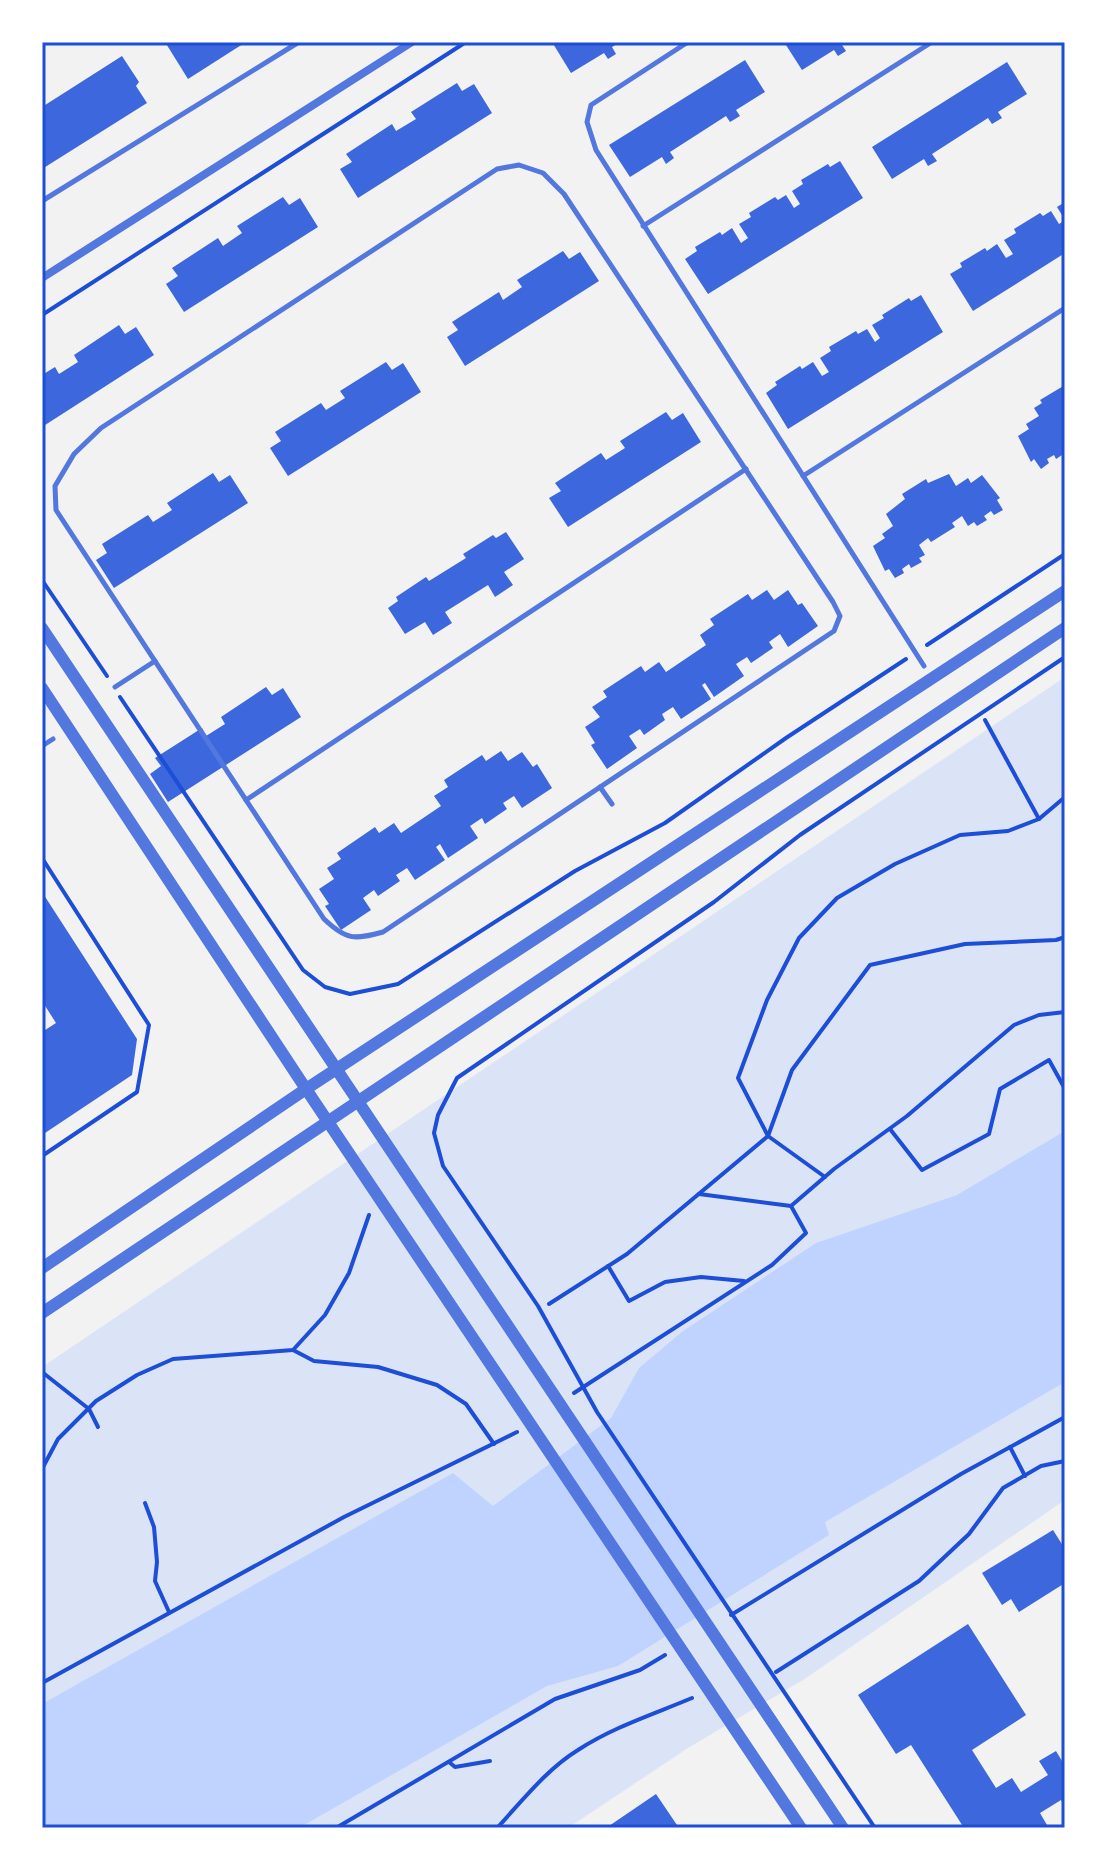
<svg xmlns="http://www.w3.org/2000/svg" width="1107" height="1870" viewBox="0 0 1107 1870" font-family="'IBM Plex Serif',serif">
<rect width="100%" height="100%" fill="#f2f2f2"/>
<polygon fill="#dbe4f7" points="1065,677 1065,1500 803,1680 688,1748 568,1828 42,1828 42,1367"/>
<polygon fill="#bfd3fe" points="1065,1131 1065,1382 825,1522 829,1535 618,1666 547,1686 299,1828 42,1828 42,1704 453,1473 493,1506 611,1418 639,1368 683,1331 816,1243 957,1195"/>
<g fill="#3d67dc">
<polygon points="165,42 246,42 188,79"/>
<polygon points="552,42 620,42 612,47 616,54 608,59 604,53 571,73"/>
<polygon points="784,42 846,42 842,45 846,51 838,56 834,50 802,70"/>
<polygon points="122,56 139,82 136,86 147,103 42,169 42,107"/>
<polygon points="745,60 765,92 736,110 740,116 730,122 726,116 670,152 674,158 666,164 662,157 630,177 609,145"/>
<polygon points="1007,62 1027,94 998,112 1002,118 992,124 988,118 932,154 937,161 928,166 924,159 892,179 872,147"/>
<polygon points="457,83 462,91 474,84 492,113 358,198 340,169 352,162 346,154 392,124 396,131 416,119 411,112"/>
<polygon points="840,161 863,198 708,294 685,259 697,251 695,247 720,232 722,235 732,228 741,243 748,238 739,224 751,217 749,213 775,197 778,200 786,195 794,208 800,204 792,191 803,184 801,180 828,164 830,167"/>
<polygon points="283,197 289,205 300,198 318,227 184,312 166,284 178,276 172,268 218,238 223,246 242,233 237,226"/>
<polygon points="1065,202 1065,253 973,311 950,274 962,267 960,263 985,248 987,251 997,244 1006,258 1013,254 1004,240 1016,233 1014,229 1040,213 1043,216 1051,211 1059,224 1065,220 1057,207"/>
<polygon points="563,251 569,259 580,252 599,281 465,366 447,337 458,330 452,322 499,292 503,300 522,287 517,280"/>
<polygon points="921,295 943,332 788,429 766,393 777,385 775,382 800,366 802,369 813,362 822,376 829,372 820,358 831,351 829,347 856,331 858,334 867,329 875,342 880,338 872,325 884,318 882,315 909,298 911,301"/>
<polygon points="119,325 125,334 136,327 154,355 42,427 42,375 55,367 59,374 78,362 74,355"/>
<polygon points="386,362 392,370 403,363 421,392 288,476 270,448 281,441 275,432 321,403 326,410 345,398 340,391"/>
<polygon points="1065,385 1065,453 1056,459 1054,455 1047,459 1049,463 1041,469 1034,459 1031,462 1018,436 1029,429 1026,424 1039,416 1034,408 1042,403 1040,400"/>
<polygon points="666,412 672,420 683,413 701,442 568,527 549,498 561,491 555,483 601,453 606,460 625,448 620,441"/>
<polygon points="213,473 219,482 230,475 248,503 114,588 96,560 107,553 102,544 148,515 153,522 172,510 167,503"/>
<polygon points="949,474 956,486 968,478 971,483 982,475 1000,498 997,500 1003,510 994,515 991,511 984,516 987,520 977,526 974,522 968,526 962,516 952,523 955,527 931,542 928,538 919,545 925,555 919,558 922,562 911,568 909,564 902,569 904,573 895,578 889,569 885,571 873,546 885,538 882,534 893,526 886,514 905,499 902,494 926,479 928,483"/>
<polygon points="506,532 524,559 504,572 513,585 495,597 488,585 445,612 452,623 433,635 425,622 405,634 388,608 398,601 396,597 426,577 429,581 466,558 463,554 493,535 496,538"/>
<polygon points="767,590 774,600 788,590 798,605 802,603 818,626 788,647 780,634 769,642 773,648 751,663 747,657 736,664 744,676 714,697 705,683 702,685 711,699 681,719 673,707 662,714 665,720 644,735 640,729 629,736 637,748 607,769 591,745 595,743 585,727 600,717 592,707 607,697 603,691 641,666 645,672 659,662 666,672 706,645 700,635 714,625 710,619 748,594 752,600"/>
<polygon points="266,687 272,695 283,688 301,717 168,802 150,774 161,766 155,758 202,728 206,736 225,724 221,717"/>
<polygon points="501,751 508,761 522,752 533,767 537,764 552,788 522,808 514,796 503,803 507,809 485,824 482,818 470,826 478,838 448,858 440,844 436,847 445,860 415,880 407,868 396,875 400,881 378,896 374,890 363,898 371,910 341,930 325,906 329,904 319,889 334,879 327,868 341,859 337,853 375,827 379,833 394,823 401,833 441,806 434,796 448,787 444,780 482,755 486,761"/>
<polygon points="42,892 137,1039 132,1075 42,1135 42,1032 56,1023 42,1001"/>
<polygon points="1053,1530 1065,1549 1065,1583 1019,1612 1011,1599 1002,1605 982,1573"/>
<polygon points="968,1624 1026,1715 972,1750 996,1788 1012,1778 1021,1792 1048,1775 1039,1761 1056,1751 1065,1766 1065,1807 1061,1800 1040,1813 1047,1825 1042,1828 964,1828 911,1745 896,1754 858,1695"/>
<polygon points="656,1794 679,1828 606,1828"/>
</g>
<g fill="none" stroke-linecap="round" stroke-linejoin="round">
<g stroke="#1d4ed8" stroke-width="4">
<polyline points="42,315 466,42"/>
<polyline points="42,580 107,676"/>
<polyline points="927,645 1065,554"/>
<polyline points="120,697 303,970 325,987 350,994 398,984 575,871 665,823 786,738 906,659"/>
<polyline points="985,720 1039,819"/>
<polyline points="42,858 149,1025 137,1092 42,1156"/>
<polyline points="890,1129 922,1170 989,1134 1000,1089 1049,1060 1065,1089"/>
<polyline points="825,1177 768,1136 738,1078 767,1000 799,938 837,898 895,864 960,835 1008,831 1039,819 1065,797"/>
<polyline points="699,1194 791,1206"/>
<polyline points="608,1266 629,1301 665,1282 701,1277 744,1281"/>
<polyline points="549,1304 627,1254 768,1136 792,1070 870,965 965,944 1056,940 1065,937"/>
<polyline points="293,1350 314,1361 378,1367 437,1385 466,1404 494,1444"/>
<polyline points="42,1372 89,1409 98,1427"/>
<polyline points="574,1393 772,1265 806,1233 791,1206 834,1169 907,1116 1014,1025 1039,1015 1065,1012"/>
<polyline points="1010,1447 1025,1476"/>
<polyline points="42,1469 58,1439 96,1401 137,1375 173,1359 293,1350 325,1315 349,1273 369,1215"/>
<polyline points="145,1503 154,1527 157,1562 155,1581 169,1612"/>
<polyline points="731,1615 961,1474 1065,1417"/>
<polyline points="776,1672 919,1581 969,1534 1003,1488 1041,1466 1065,1461"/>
<polyline points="42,1683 344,1517 517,1432"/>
<polyline points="449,1762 455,1767 490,1761"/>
<polyline points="336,1828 555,1699 640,1670 665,1655"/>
<path d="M497,1828C522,1801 547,1769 578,1750C613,1727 654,1714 692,1698"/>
<polyline points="875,1828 597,1412 538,1306 443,1166 434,1133 438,1115 457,1078 714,902 800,835 1065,657"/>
</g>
<g stroke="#5277de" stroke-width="5">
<polyline points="688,42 591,105 587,122 596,150 924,666"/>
<path d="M519,165L543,173L564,194L833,602L840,616L834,631L383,932C354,940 346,940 324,919L56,510L55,486L74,454L101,428L497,169Z"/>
<polyline points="42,201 299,42"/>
<polyline points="643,226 932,42"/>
<polyline points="803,476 1065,308"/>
<polyline points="115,687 155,661"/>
<polyline points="42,746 53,739"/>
<polyline points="600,787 612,804"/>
<polyline points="246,800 746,469"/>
</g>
<polyline stroke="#5277de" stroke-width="8" points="42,278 412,42"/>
<g stroke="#5277de" stroke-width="12">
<polyline points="42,628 843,1828"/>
<polyline points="42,688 306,1089 801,1828"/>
<polyline points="42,1268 306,1089 1065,591"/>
<polyline points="42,1313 1065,628"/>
</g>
</g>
<rect width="1107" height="1870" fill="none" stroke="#ffffff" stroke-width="88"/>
<rect x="44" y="44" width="1019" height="1782" fill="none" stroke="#1d4ed8" stroke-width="3"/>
</svg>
